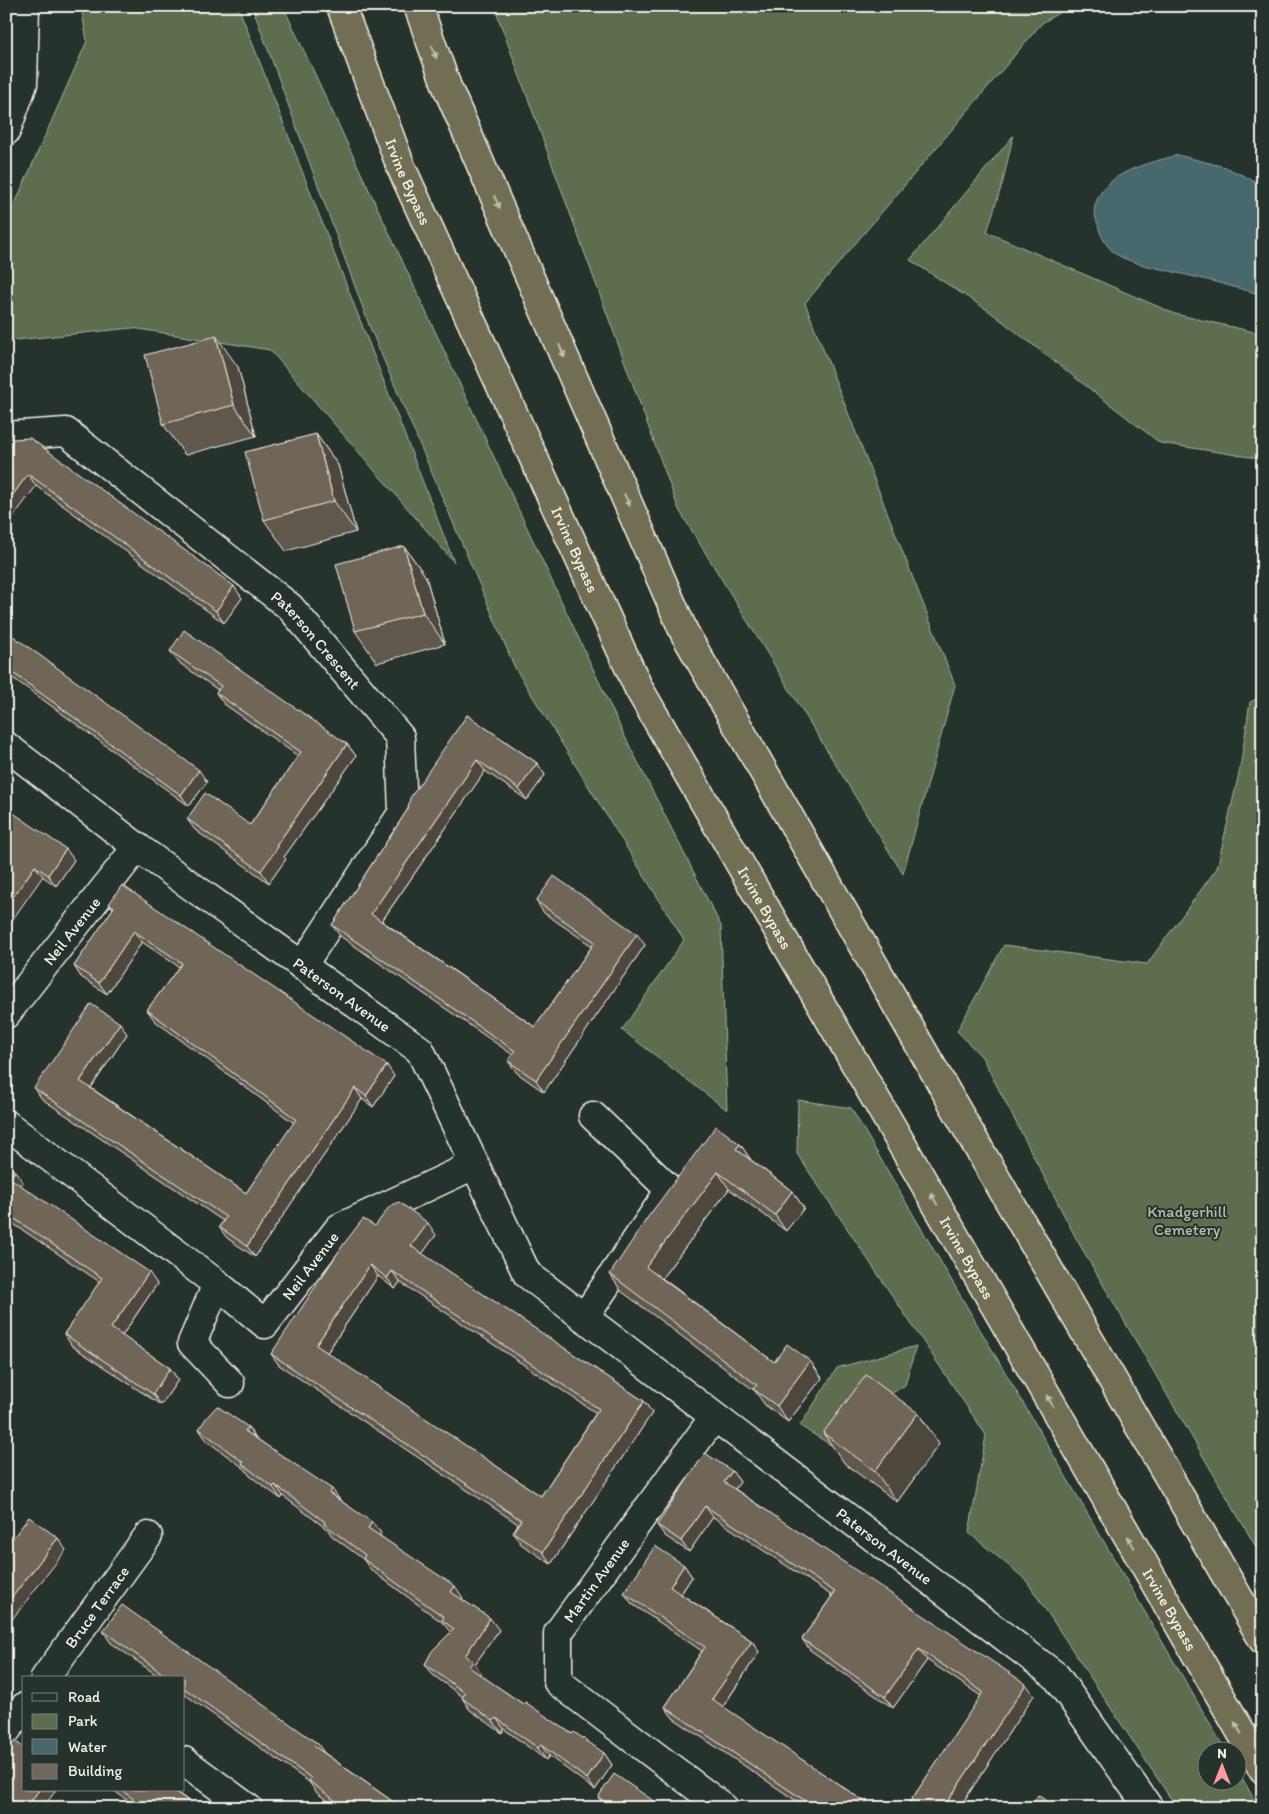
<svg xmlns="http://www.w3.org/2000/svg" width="1269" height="1814" viewBox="0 0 1269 1814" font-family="Itim,sans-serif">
<rect width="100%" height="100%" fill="#26332d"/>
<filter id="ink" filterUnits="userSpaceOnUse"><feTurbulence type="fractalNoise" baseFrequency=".02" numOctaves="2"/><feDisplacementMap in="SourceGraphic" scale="10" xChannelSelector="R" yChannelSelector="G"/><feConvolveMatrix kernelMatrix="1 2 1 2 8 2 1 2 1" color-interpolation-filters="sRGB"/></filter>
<g filter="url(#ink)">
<g fill="#5e6d4f" stroke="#a9af9c">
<polygon points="81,6 238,6 454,562 270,350 132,328 6,341 6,224 87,41"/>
<polygon points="252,6 283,6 623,733 721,926 727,1110 622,1030 684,940 515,668 371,330"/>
<polygon points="494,6 1070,6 1042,23 805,303 955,685 903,874 679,510"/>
<polygon points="1013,136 1003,181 987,232 1175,314 1263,334 1263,459 1160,443 989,311 910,260"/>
<polygon points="1263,696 1263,1559 1077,1240 982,1057 957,1031 1004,945 1147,964 1217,868 1240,769 1250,702"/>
<polygon points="798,1100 851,1108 1226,1751 1206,1752 1206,1782 1236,1782 1237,1769 1259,1808 1177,1808 1026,1580 969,1533 986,1435 797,1154"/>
<polygon points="916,1346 905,1385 883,1399 847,1455 800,1426 837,1368"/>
</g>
<path fill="#47676d" stroke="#8c9e9e" d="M1178,155L1225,167L1263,185V295C1234,287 1206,279 1178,273C1159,268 1136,265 1119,256C1108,250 1100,236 1098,225C1096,219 1093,212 1095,206C1103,172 1149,163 1178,155Z"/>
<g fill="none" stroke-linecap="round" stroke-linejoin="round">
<defs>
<g id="street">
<polyline points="6,131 23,84 25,6"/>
<path id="s1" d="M6,436L66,432L290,607L400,737L403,812L302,966"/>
<path id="s2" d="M6,746L137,847L420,1050L527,1274L1056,1676L1149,1808"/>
<path id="s3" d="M6,1014L137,847"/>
<path id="s4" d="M6,1124L217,1284L265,1324L339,1228L474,1165"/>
<polyline points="217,1284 192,1343 230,1383"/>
<polyline points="584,1318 670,1190 593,1116"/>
<polyline points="714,1417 558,1633 558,1682 724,1808"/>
<path id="s5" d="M45,1678L148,1536"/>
<polyline points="6,1731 24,1707"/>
<polyline points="184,1761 248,1808"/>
</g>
<g id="highway">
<path id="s6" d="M341,6L401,167L639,689L1263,1770"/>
<polyline points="418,6 447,87 684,632 968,1130 1263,1640"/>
</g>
</defs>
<use href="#street" stroke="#f4f1e8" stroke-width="31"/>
<use href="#highway" stroke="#f4f1e8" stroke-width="31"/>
<use href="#street" stroke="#26332d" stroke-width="28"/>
<use href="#highway" stroke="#726e52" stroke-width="28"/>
</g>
<g fill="#60584d" stroke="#f4f1e8" fill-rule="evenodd">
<polygon points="238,367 256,436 185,455 163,424"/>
<polygon points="316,434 338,465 356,532 286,551 264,520"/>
<polygon points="6,448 242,598 224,623 36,486"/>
<polygon points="404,546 426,577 445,644 377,663 355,631"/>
<polygon points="6,631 207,782 189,806 6,673"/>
<polygon points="170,651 347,744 356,756 284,857 286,859 269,883 195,830 187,819 250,825 298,756 224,704 216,693 218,690 178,662"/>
<polygon points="467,715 537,763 545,775 527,800 485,771 382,921 535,1027 592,946 544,913 536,901 645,945 544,1092 517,1073 508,1061 513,1055 340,936 332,925 408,809"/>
<polygon points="6,808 74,860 56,886 6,850"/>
<polygon points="109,904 394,1076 373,1107 362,1099 255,1257 227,1238 219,1227 223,1221 42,1099 34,1088 127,1034 91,1088 246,1193 294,1123 155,1021 147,1010 179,967 142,942 107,994 81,977 74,966 113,909"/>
<polygon points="740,1144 751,1160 792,1191 804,1208 786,1231 729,1189 662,1278 774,1362 810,1361 822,1378 788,1422 765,1405 755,1391 621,1291 610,1274"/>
<polygon points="6,1165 23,1182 21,1186 157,1284 122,1336 170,1368 178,1380 161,1405 72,1346 64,1334 100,1282 6,1219"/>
<path d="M375,1226L436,1235L422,1254L644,1401L652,1413L551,1564L521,1544L513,1532L518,1524L279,1365L271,1354ZM378,1276L395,1289L400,1282L596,1413L541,1496L327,1353Z"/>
<polygon points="918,1413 939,1444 897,1502 845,1464 823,1433"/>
<polygon points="248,1427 256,1438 340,1500 381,1533 379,1535 463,1598 462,1599 499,1630 475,1664 481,1673 480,1675 523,1704 604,1753 612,1765 595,1790 549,1756 546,1760 504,1729 502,1733 470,1710 462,1698 463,1697 433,1675 425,1664 451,1633 443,1623 371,1570 363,1559 332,1536 328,1530 283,1496 281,1499 250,1476 245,1469 207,1441 199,1429"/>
<polygon points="732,1471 740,1482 735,1489 1034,1695 959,1808 906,1808 981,1696 927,1660 893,1708 810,1650 802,1639 832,1596 713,1517 689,1552 665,1536 657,1525"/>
<polygon points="684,1565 692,1577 681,1594 752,1641 759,1652 723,1707 874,1808 807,1808 673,1718 665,1707 702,1651 632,1604 624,1593"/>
<polygon points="103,1631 317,1743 323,1752 402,1808 337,1808 317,1793 309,1782 184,1694 184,1678 161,1678 111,1643"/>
<polygon points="113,1790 174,1790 198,1808 138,1808"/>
<polygon points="598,1797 664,1808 606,1808"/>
</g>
<g fill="#4e473e" stroke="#f4f1e8">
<polygon points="216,336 238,367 256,436 234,405"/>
<polygon points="316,434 338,465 356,532 334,501"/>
<polygon points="28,474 36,486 6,527 6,504"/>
<polygon points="404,546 426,577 445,644 423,613"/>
<polygon points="234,586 242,598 224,623 216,611"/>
<polygon points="347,744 356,756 284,857 286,859 269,883 261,871 276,846"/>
<polygon points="477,760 485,771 379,925 371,914"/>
<polygon points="537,763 545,775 527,800 519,789"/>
<polygon points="199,770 207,782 189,806 181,795"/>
<polygon points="66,849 74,860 56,886 48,875"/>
<polygon points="35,866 43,876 6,929 6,907"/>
<polygon points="134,931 142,942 107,994 99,983"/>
<polygon points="637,934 645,945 544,1092 536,1080"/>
<polygon points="120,1023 127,1034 88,1092 80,1081"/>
<polygon points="387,1065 394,1076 373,1107 366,1096"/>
<polygon points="355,1088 362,1099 255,1257 247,1246"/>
<polygon points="740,1144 751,1160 736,1149"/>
<polygon points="15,1171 23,1182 18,1190 10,1178"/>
<polygon points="718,1172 729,1189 658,1283 646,1267"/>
<polygon points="792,1191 804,1208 786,1231 775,1215"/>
<polygon points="428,1223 436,1235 419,1258 411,1246"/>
<polygon points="370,1265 378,1276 324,1357 316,1345"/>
<polygon points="392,1271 400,1282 395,1289 387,1278"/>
<polygon points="149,1272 157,1284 119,1340 111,1328"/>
<polygon points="810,1361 822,1378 788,1422 777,1406"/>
<polygon points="170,1368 178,1380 161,1405 153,1394"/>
<polygon points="644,1401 652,1413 551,1564 543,1552"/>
<polygon points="918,1413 939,1444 897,1502 875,1471"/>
<polygon points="248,1427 256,1439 245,1431"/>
<polygon points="732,1471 740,1482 732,1493 724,1482"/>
<polygon points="275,1485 283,1496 281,1499 273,1487"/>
<polygon points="332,1489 340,1500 329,1493"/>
<polygon points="705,1506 713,1517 689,1552 681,1541"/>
<polygon points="372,1522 381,1533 377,1539 368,1528"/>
<polygon points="58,1538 66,1550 6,1627 6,1605"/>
<polygon points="684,1565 692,1577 678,1598 670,1587"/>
<polygon points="455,1586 463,1598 459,1603 451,1592"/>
<polygon points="490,1618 499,1630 475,1664 481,1673 477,1679 469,1667 465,1656"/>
<polygon points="752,1641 759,1652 720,1711 712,1699"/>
<polygon points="919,1649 927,1660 893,1708 885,1697"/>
<polygon points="1026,1684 1034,1695 959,1808 943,1808"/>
<polygon points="496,1718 504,1729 502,1733 493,1721"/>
<polygon points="317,1743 325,1754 314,1746"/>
<polygon points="541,1745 549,1756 546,1760 538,1748"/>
<polygon points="604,1753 612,1765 595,1790 587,1779"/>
<polygon points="39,1790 56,1790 43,1808 26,1808"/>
</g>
<g fill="#706659" stroke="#f4f1e8" fill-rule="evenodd">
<polygon points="216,336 234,405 163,424 145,355"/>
<polygon points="316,434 334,501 264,520 245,452"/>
<polygon points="30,438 234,586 216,611 28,474 6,504 6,448 13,439"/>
<polygon points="404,546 423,613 355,631 336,564"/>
<polygon points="184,630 347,744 276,846 278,847 261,871 187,819 205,793 250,825 301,752 216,693 221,686 170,651"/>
<polygon points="6,631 199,770 181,795 6,668"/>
<polygon points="467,715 537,763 519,789 477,760 371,914 535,1027 595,942 536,901 554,876 637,934 536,1080 508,1061 515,1051 332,925 408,809 410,798"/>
<polygon points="6,808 66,849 48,875 35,866 6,907 6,854 11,848 6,845"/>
<polygon points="122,885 387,1065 366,1096 355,1088 247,1246 219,1227 226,1217 34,1088 91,1004 120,1023 80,1081 246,1193 296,1119 147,1010 182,963 134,931 99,983 74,966 114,907 109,904"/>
<polygon points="716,1126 740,1144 736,1149 792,1191 775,1215 718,1172 646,1267 774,1362 787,1344 810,1361 777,1406 753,1389 757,1385 610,1274 648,1217"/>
<polygon points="6,1165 15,1171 10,1178 149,1272 111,1328 170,1368 153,1394 64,1334 102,1278 6,1213"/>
<path d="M399,1202L428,1223L411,1246L644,1401L543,1552L513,1532L521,1520L271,1354L343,1245L363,1219L375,1226L390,1206ZM370,1265L387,1278L392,1271L599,1409L541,1496L316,1345Z"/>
<polygon points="866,1375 918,1413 875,1471 823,1433"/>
<polygon points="217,1406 248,1427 245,1431 332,1489 329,1493 372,1522 368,1528 455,1586 451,1592 490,1618 465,1656 473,1661 469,1667 523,1704 525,1702 572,1734 574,1732 604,1753 587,1779 541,1745 538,1748 496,1718 493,1721 462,1698 465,1693 425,1664 432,1651 454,1629 442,1620 444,1617 363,1559 365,1555 324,1524 325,1522 275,1485 273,1487 242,1464 243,1462 199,1429 207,1417"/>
<polygon points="705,1453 732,1471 724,1482 1026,1684 943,1808 906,1808 983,1692 919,1649 885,1697 802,1639 835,1592 705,1506 681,1541 657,1525"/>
<polygon points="29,1517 58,1538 6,1605 6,1547"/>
<polygon points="655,1546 684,1565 670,1587 752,1641 712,1699 874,1808 816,1808 665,1707 705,1647 624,1593"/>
<polygon points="122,1605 317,1743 314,1746 402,1808 345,1808 309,1781 311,1778 184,1688 184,1678 169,1678 103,1631"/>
<polygon points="15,1741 24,1748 24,1790 39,1790 26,1808 6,1808 6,1753"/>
<polygon points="614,1774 664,1808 614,1808 598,1797"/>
<polygon points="121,1790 173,1790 198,1808 146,1808"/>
<polygon points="1038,1795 1056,1808 1029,1808"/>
</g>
<defs><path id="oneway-solid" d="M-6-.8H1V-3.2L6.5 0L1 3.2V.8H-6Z" transform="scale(1.25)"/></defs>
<g fill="#c0bdac">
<use href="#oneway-solid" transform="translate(434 52) rotate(70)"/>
<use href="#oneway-solid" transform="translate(497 202) rotate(66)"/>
<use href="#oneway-solid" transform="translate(562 351) rotate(66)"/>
<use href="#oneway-solid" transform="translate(627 500) rotate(66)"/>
<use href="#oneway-solid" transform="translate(934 1199) rotate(-120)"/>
<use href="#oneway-solid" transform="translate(1050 1401) rotate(-120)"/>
<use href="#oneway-solid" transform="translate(1131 1542) rotate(-120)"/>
<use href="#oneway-solid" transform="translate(1238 1728) rotate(-120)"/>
</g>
</g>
<g text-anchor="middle" stroke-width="4" stroke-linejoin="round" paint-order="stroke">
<g font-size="16" fill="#f4f1e8" stroke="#26332d">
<text dy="6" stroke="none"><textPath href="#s6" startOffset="188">Irvine Bypass</textPath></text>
<text dy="6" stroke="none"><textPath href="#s6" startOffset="592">Irvine Bypass</textPath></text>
<text dy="6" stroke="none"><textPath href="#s1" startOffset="386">Paterson Crescent</textPath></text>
<text dy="6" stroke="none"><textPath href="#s6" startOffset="998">Irvine Bypass</textPath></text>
<text dy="6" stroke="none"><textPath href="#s3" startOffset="106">Neil Avenue</textPath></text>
<text dy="6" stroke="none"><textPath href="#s2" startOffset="418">Paterson Avenue</textPath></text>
<text dy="6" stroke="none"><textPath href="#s6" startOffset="1402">Irvine Bypass</textPath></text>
<text dy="6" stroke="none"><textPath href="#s4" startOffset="401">Neil Avenue</textPath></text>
<text dy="6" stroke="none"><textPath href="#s2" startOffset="1211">Paterson Avenue</textPath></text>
<text transform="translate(596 1580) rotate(-54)" y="6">Martin Avenue</text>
<text dy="6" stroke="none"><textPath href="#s5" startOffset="88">Bruce Terrace</textPath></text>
<text dy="6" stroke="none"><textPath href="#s6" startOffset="1808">Irvine Bypass</textPath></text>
</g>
<g font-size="16" fill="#b8bcab" stroke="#26332d">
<text x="1187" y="1217">Knadgerhill<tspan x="1187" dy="18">Cemetery</tspan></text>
</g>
</g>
<rect width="1269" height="1814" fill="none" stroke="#26332d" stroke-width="25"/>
<rect x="12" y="12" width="1244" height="1789" fill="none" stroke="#f4f1e8" stroke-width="2" filter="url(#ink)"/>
<rect x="22" y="1676" width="162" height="115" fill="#26332d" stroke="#787f78"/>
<rect x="32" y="1693" width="25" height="8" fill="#26332d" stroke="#787f78"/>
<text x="68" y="1702" font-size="15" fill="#f4f1e8">Road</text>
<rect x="32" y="1714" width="25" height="15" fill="#5e6d4f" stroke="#787f78"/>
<text x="68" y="1726" font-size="15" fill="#f4f1e8">Park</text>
<rect x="32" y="1739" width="25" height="15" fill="#47676d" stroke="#787f78"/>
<text x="68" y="1752" font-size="15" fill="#f4f1e8">Water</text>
<rect x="32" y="1764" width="25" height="15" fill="#706659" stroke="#787f78"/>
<text x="68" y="1776" font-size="15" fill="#f4f1e8">Building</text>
<g transform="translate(1222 1766)"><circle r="24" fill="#26332d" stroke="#787f78"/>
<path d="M0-4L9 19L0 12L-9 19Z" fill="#ff9aa2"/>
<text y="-8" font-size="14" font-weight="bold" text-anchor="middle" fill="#f4f1e8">N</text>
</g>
</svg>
